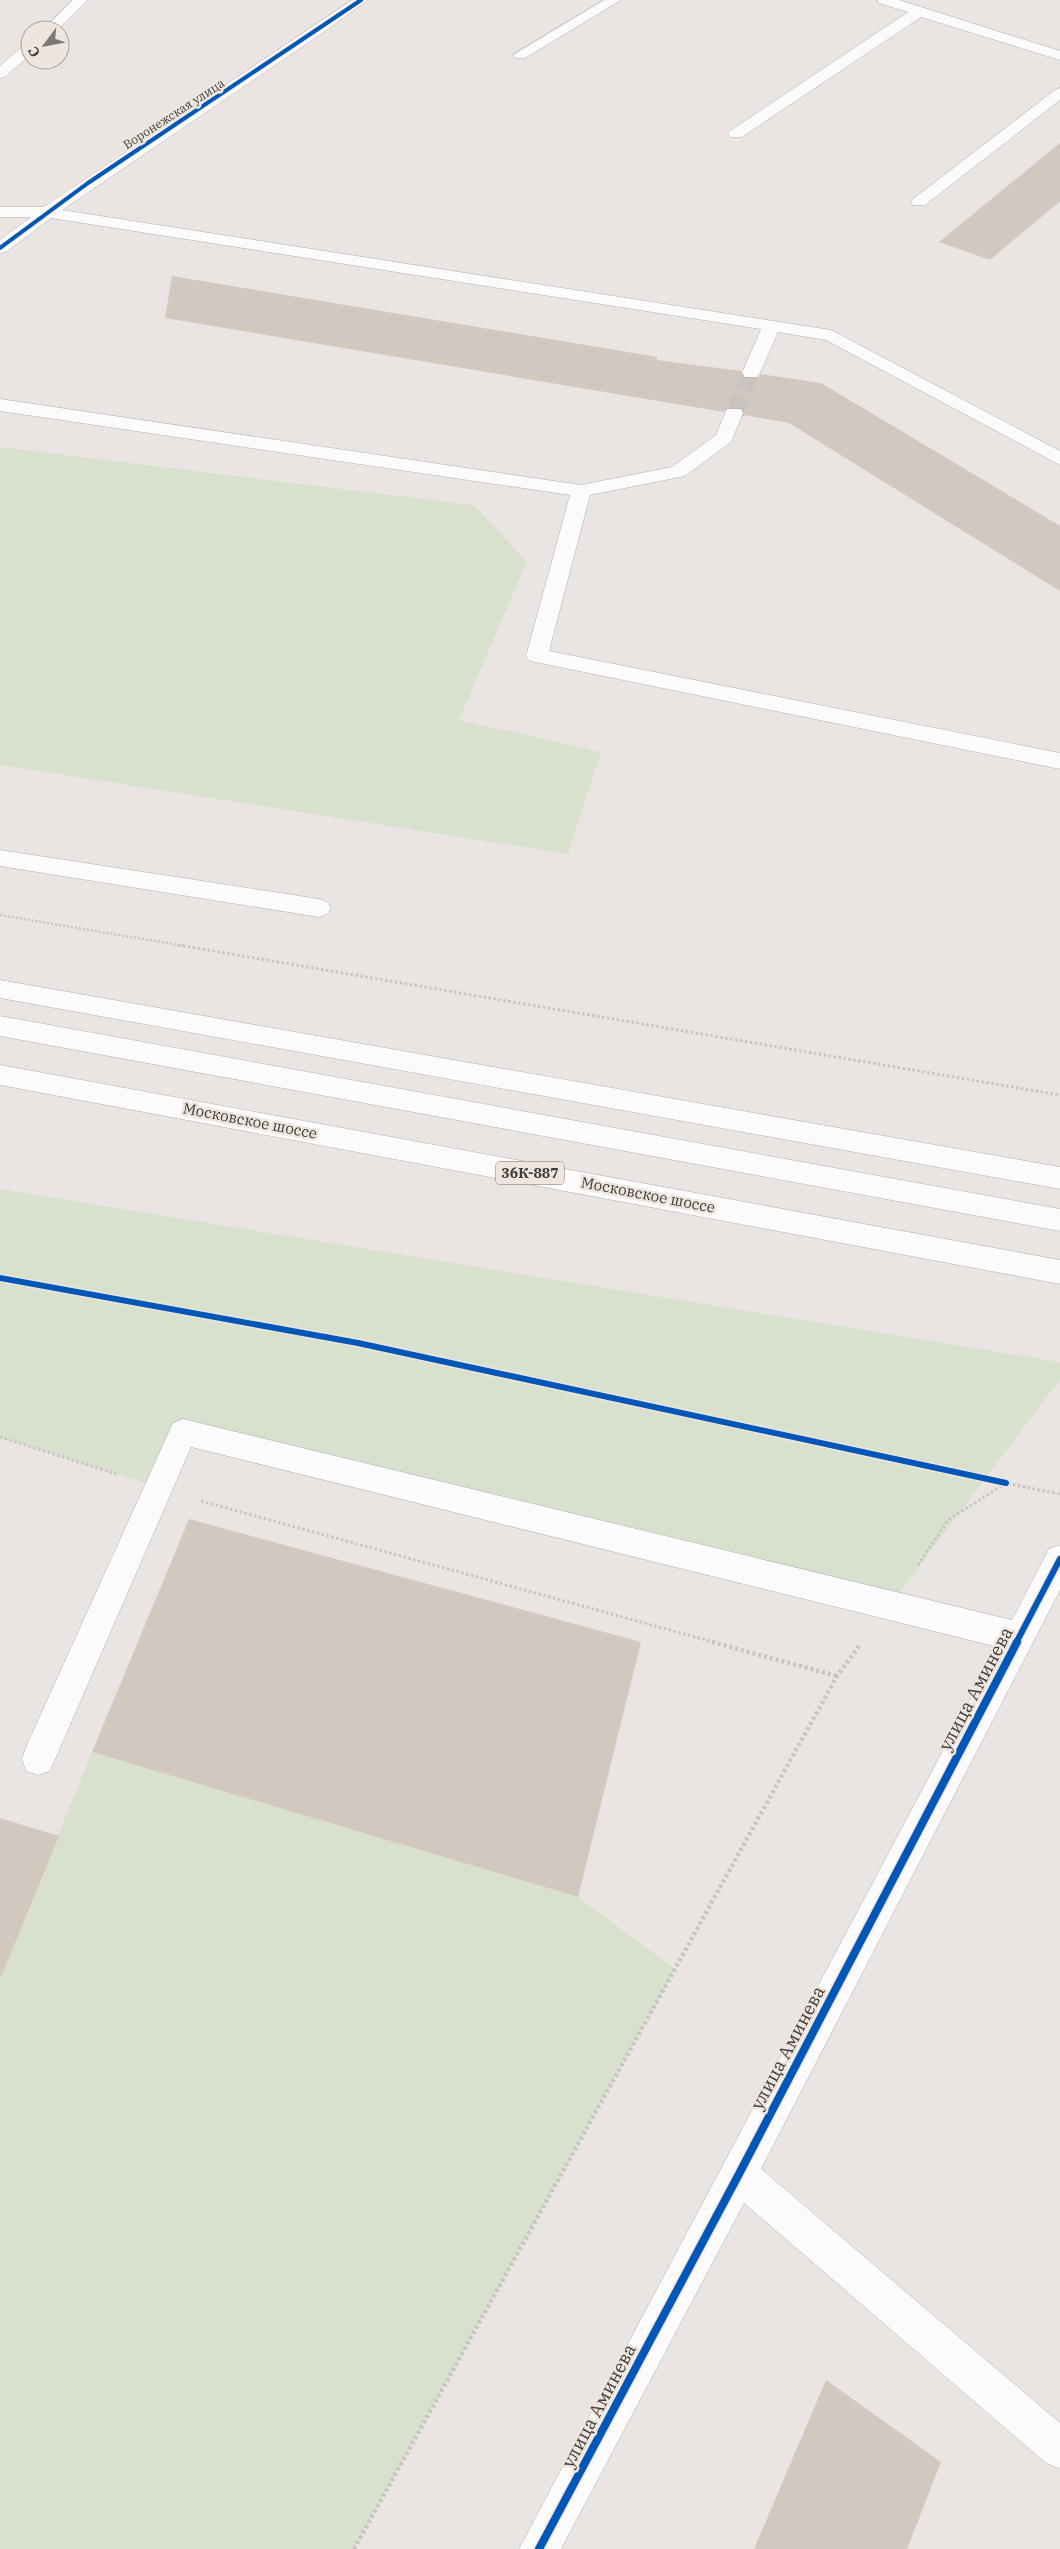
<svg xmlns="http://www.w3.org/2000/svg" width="1060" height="2549" viewBox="0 0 1060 2549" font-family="'IBM Plex Serif',serif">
  <rect width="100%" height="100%" fill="#eae5e2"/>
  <!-- green -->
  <g fill="#d8e1cd">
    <path d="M0,447L473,505L527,561L459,720L601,752L568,854L0,765Z"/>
    <path d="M0,1189L1060,1362V1379L891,1604L183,1432L158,1487L0,1437Z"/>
    <path d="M92,1752L578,1897L675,1969L354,2549H0V1976Z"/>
  </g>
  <!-- building -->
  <g fill="#d3c8c0">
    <path d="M1060,143V201L990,260L939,242Z"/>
    <path d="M172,276L657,357V360L741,371L745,379H757L761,374L821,383L1060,526V591L789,423L744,415L741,407H727L724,412L165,318Z"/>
    <path d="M189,1519L641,1642L578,1897L92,1752Z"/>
    <path d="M0,1818L59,1836L1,1977H0Z"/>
    <path d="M826,2380L941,2462L907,2549H754Z"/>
  </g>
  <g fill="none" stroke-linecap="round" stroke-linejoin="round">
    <!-- minor-tunnel-far1 -->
    <path stroke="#c8c3c0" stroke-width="16" stroke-dasharray="16 8" stroke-linecap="butt" d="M735,412L751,373"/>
    <!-- minor-tunnel -->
    <path stroke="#c8c3c0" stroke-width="21" stroke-dasharray="21 11" stroke-linecap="butt" d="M734,413L735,410"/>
    <!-- minor casing -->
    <g stroke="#b1adaa" stroke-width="1">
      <g id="minor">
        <path d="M73,0H88L57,30H42Z"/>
        <path d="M352,0H368L321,34L62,210L831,330L1060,451V465L826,340L778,332L760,373L757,377H745L742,373L761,329L51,218L6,252L0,253V240L31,217H0V207H44Z"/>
        <path d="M604,0H621L525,58H515L513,55Z"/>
        <path d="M877,0H899L1060,51V60L921,17L742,137H730L728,134L730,131L908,12L879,3Z"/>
        <path d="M30,43V55L5,77L0,78V66L25,44Z"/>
        <path d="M1060,88V100L925,205H913L911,202L913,199L1055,90Z"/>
        <path d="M0,399L581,485L672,467L716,435L727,409H741L743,413L731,442L685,476L590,495L549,651L1060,753V769L530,661L526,656L570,495L0,411Z"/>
        <path d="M0,850L319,899L327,902L331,908L327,914L319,917L0,866Z"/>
        <path d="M183,1419L1012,1620L1049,1549L1060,1545V1590L761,2169L1060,2423V2469L1046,2463L744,2203L561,2549H519L998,1647L191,1447L50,1771L38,1775L26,1771L22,1759L26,1747L173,1423Z"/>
      </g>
    </g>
    <!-- major casing -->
    <g stroke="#b1adaa" stroke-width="1">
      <g id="major">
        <path d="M0,980L1060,1167V1189L0,998Z"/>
        <path d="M0,1016L1060,1209V1231L0,1036Z"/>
        <path d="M0,1065L1060,1260V1284L0,1085Z"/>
      </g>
    </g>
    <!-- path-far2 -->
    <path stroke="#c7c5c4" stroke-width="2.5" stroke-dasharray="2 2" stroke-linecap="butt" d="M0,915L185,946"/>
    <!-- path-far1 -->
    <g stroke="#c7c5c4" stroke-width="3" stroke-dasharray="2.5 2.5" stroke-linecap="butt">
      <path d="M178,945L1060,1095"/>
      <path d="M0,1437L116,1474"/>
      <path d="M201,1501L717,1643"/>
      <path d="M918,1565L948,1520L1006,1483L1060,1494"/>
    </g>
    <!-- path -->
    <g stroke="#c7c5c4" stroke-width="4.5" stroke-dasharray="3 3" stroke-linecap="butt">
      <path d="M712,1642L837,1676"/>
      <path d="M354,2549L837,1676L860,1645"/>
    </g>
    <!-- minor -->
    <use href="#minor" fill="#fcfbfb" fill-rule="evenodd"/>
    <!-- major -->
    <use href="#major" fill="#fcfbfb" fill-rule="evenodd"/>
    <!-- cycleway-far2 casing -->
    <g stroke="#ede5de" stroke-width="5.5">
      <path id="cycleway-far2" d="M0,248L88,183L361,0"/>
    </g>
    <!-- cycleway-far1 casing -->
    <g stroke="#ede5de" stroke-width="9">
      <g id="cycleway-far1">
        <path d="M0,1278L358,1343L1006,1483"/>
        <path d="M1016,1643L1060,1559"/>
      </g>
    </g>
    <!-- cycleway casing -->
    <g stroke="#ede5de" stroke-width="11">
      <path id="cycleway" d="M539,2549L739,2174L1017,1642"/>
    </g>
    <!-- cycleway-far2 -->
    <use href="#cycleway-far2" stroke="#0057b8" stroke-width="4"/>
    <!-- cycleway-far1 -->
    <use href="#cycleway-far1" stroke="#0057b8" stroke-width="6"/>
    <!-- cycleway -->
    <use href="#cycleway" stroke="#0057b8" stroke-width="8"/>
  </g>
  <g text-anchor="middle" stroke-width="5" stroke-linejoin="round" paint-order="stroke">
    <!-- far-street labels -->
    <g font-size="12" fill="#3f3c39" stroke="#ede5de">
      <text transform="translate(174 114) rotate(-33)" y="4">Воронежская улица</text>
    </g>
    <!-- shield labels -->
    <rect fill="#ede5de" stroke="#736f6a" stroke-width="1" x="496" y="1161.5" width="68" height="23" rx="4"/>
    <g font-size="14" font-weight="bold" fill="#3f3c39">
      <text x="530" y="1178">36К-887</text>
    </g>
    <!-- street labels -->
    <g font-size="15" fill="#3f3c39" stroke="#ede5de">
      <text transform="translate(250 1121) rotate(11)" y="5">Московское шоссе</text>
      <text transform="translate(648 1195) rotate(11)" y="5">Московское шоссе</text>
    </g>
    <!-- near-street labels -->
    <g font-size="18" fill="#3f3c39" stroke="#ede5de">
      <text transform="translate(976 1689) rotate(-62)" y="6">улица Аминева</text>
      <text transform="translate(788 2048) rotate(-62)" y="6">улица Аминева</text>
      <text transform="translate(599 2406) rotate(-62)" y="6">улица Аминева</text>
    </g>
  </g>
  <!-- north arrow -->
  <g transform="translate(45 45) rotate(238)"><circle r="24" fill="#ede5de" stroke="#a7a19c"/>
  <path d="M0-4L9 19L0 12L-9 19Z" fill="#7b7774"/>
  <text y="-8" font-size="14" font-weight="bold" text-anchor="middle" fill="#3f3c39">С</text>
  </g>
</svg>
